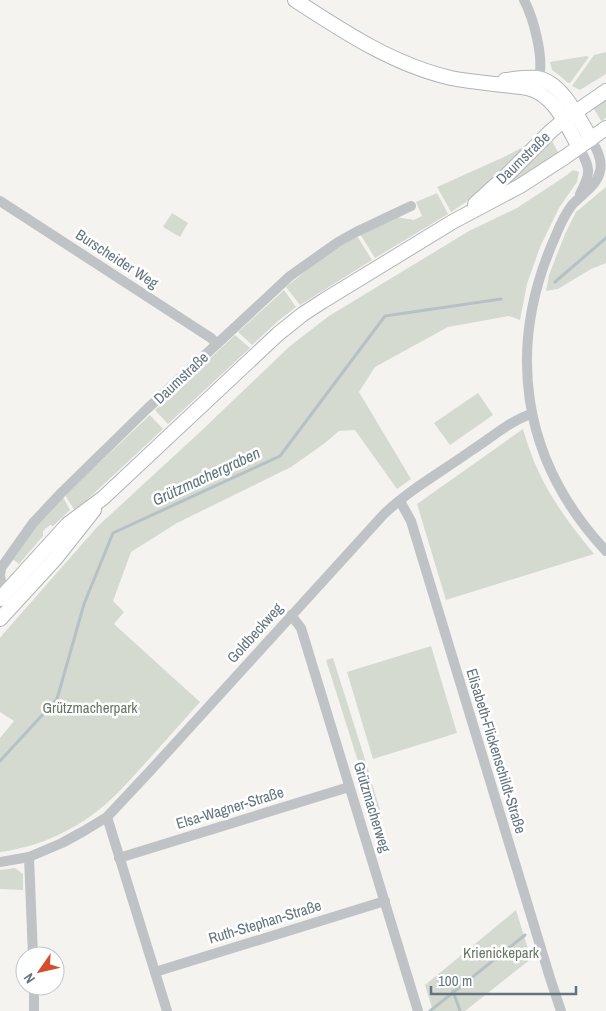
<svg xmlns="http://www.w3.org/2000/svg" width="606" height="1011" viewBox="0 0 606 1011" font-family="'Archivo Narrow',sans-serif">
  <rect width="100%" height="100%" fill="#f4f3f0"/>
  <!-- green -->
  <g fill="#d5dad1">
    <path d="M606,52V74L580,90L572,86L594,55Z"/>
    <path d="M586,56L589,57L570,83H568L559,75L552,70L550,62Z"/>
    <path d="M606,99V118L601,121L593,107Z"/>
    <path d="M551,139L559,154L490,199Z"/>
    <path d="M521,148L525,151L472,198L451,212L437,187L504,157Z"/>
    <path d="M573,170L579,172L577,182L559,208L540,247L527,284L520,320L509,316L448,327L375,367L359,392L411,479L397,489L355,430L339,431L325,443L291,467L177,523L131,552L113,601L124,612L114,624L200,702C183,721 166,740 149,759C135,774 122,790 107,803C78,829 39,847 0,852V738L14,721L0,712V638L4,633L98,526L200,432L290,346L329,316L469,231L517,208L567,175Z"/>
    <path d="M606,187V263L591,269L558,289L546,291L549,275L565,234L576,212Z"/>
    <path d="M437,193L448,214L375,258L360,234L396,217L414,220L422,216L416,202Z"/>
    <path d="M172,213L188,223L180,237L163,227Z"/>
    <path d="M357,236L372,260L300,305L286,287L323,257Z"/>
    <path d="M284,290L296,307L278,321L252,345L238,332Z"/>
    <path d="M235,335L250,348L168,424L155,410Z"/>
    <path d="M478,393L493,415L450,445L434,423Z"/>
    <path d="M150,415L163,429L75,511L65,495Z"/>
    <path d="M523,429C538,482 560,512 594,554L446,600L417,504Z"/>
    <path d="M63,497L70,510L53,526L50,525L43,531V536L19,564L11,558L29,532Z"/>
    <path d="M431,646L457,733L373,759L347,672Z"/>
    <path d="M333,658L369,772L362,774L326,660Z"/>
    <path d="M370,777L381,813L374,815L363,779Z"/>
    <path d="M15,868L23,874V890L0,889V870Z"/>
    <path d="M516,910L531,959L465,1011H433L425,985Z"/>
  </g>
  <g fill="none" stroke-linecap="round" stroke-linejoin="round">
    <!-- stream -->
    <g stroke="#b5c1c5" stroke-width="3">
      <path d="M555,282L606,238"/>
      <path d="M0,761L57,699L84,604L113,533L280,456L385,316L501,299"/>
      <path d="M453,991L460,1011"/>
      <path d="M430,1011L525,935"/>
    </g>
    <!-- secondary casing -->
    <g stroke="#afb5b8" stroke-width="16">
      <g id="secondary">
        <path d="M295,0C344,32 394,65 451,78C476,83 502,84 527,88C554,94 566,124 579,147"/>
        <path d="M505,80C515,79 526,77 537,78C562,82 579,119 591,139"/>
        <path d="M475,204L507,175L551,131L564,120L606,91"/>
        <path d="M0,599L68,524L103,498L278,334L303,314L323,301L454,221L520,186L565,157L606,128"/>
        <path d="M0,619L56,558L94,510"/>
      </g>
    </g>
    <!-- street -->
    <g stroke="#bfc3c6" stroke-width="10">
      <path d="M524,0C534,19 544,58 539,78"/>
      <path d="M591,139C596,148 603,160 600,171C597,186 582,194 572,205C565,214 560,225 556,235C505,348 521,460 606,551"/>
      <path d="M579,147C590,169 592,171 580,194"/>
      <path d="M0,201L211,338L217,344"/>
      <path d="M400,501L411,521L550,978L561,1011"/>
      <path d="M4,594L0,576L1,568L33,523L62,492L148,408L290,276L338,242L356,232L411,206"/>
      <path d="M291,615L301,628L418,1011"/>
      <path d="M107,817L167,1011"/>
      <path d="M29,857L33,956"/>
      <path d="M119,858L349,787"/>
      <path d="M0,862L29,857L62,843L84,831L107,817L151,770L384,514C410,489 443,471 472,450C491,438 510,421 531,414"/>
      <path d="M155,972L385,901"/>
      <path d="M34,986V1011"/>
    </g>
    <!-- secondary -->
    <use href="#secondary" stroke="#fff" stroke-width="14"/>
  </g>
  <g text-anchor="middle" stroke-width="5" stroke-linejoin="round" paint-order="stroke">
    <!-- street labels -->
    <g font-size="15" fill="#64747f" stroke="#fff">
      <text transform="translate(523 158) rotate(-44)" y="5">Daumstraße</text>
      <text transform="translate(117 259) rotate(33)" y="5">Burscheider Weg</text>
      <text transform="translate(181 378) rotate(-43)" y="5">Daumstraße</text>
      <text transform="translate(255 633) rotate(-48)" y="5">Goldbeckweg</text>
      <text transform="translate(496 751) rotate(73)" y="5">Elisabeth-Flickenschildt-Straße</text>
      <text transform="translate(372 807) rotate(73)" y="5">Grützmacherweg</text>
      <text transform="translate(230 808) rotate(-17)" y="5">Elsa-Wagner-Straße</text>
      <text transform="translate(265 922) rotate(-17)" y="5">Ruth-Stephan-Straße</text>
    </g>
    <!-- park labels -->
    <g font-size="15" fill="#687663" stroke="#fff">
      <text x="90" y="713">Grützmacherpark</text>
      <text x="501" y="958">Krienickepark</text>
    </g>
    <!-- water labels -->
    <g font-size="16" font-style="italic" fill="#60767c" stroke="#fff">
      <text transform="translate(206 476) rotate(-25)" y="6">Grützmachergraben</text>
    </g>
  </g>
  <!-- north arrow -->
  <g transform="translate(40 971) rotate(236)"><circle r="24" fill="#ffffff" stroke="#c1c7cc"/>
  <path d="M0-4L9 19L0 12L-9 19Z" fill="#d64d2d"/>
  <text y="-8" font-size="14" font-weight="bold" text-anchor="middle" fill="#64747f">N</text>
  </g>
  <!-- scale -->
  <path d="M431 986v8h145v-8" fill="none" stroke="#64747f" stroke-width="2.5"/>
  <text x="438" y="986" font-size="15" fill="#64747f" stroke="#ffffff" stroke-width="4" paint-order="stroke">100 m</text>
</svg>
